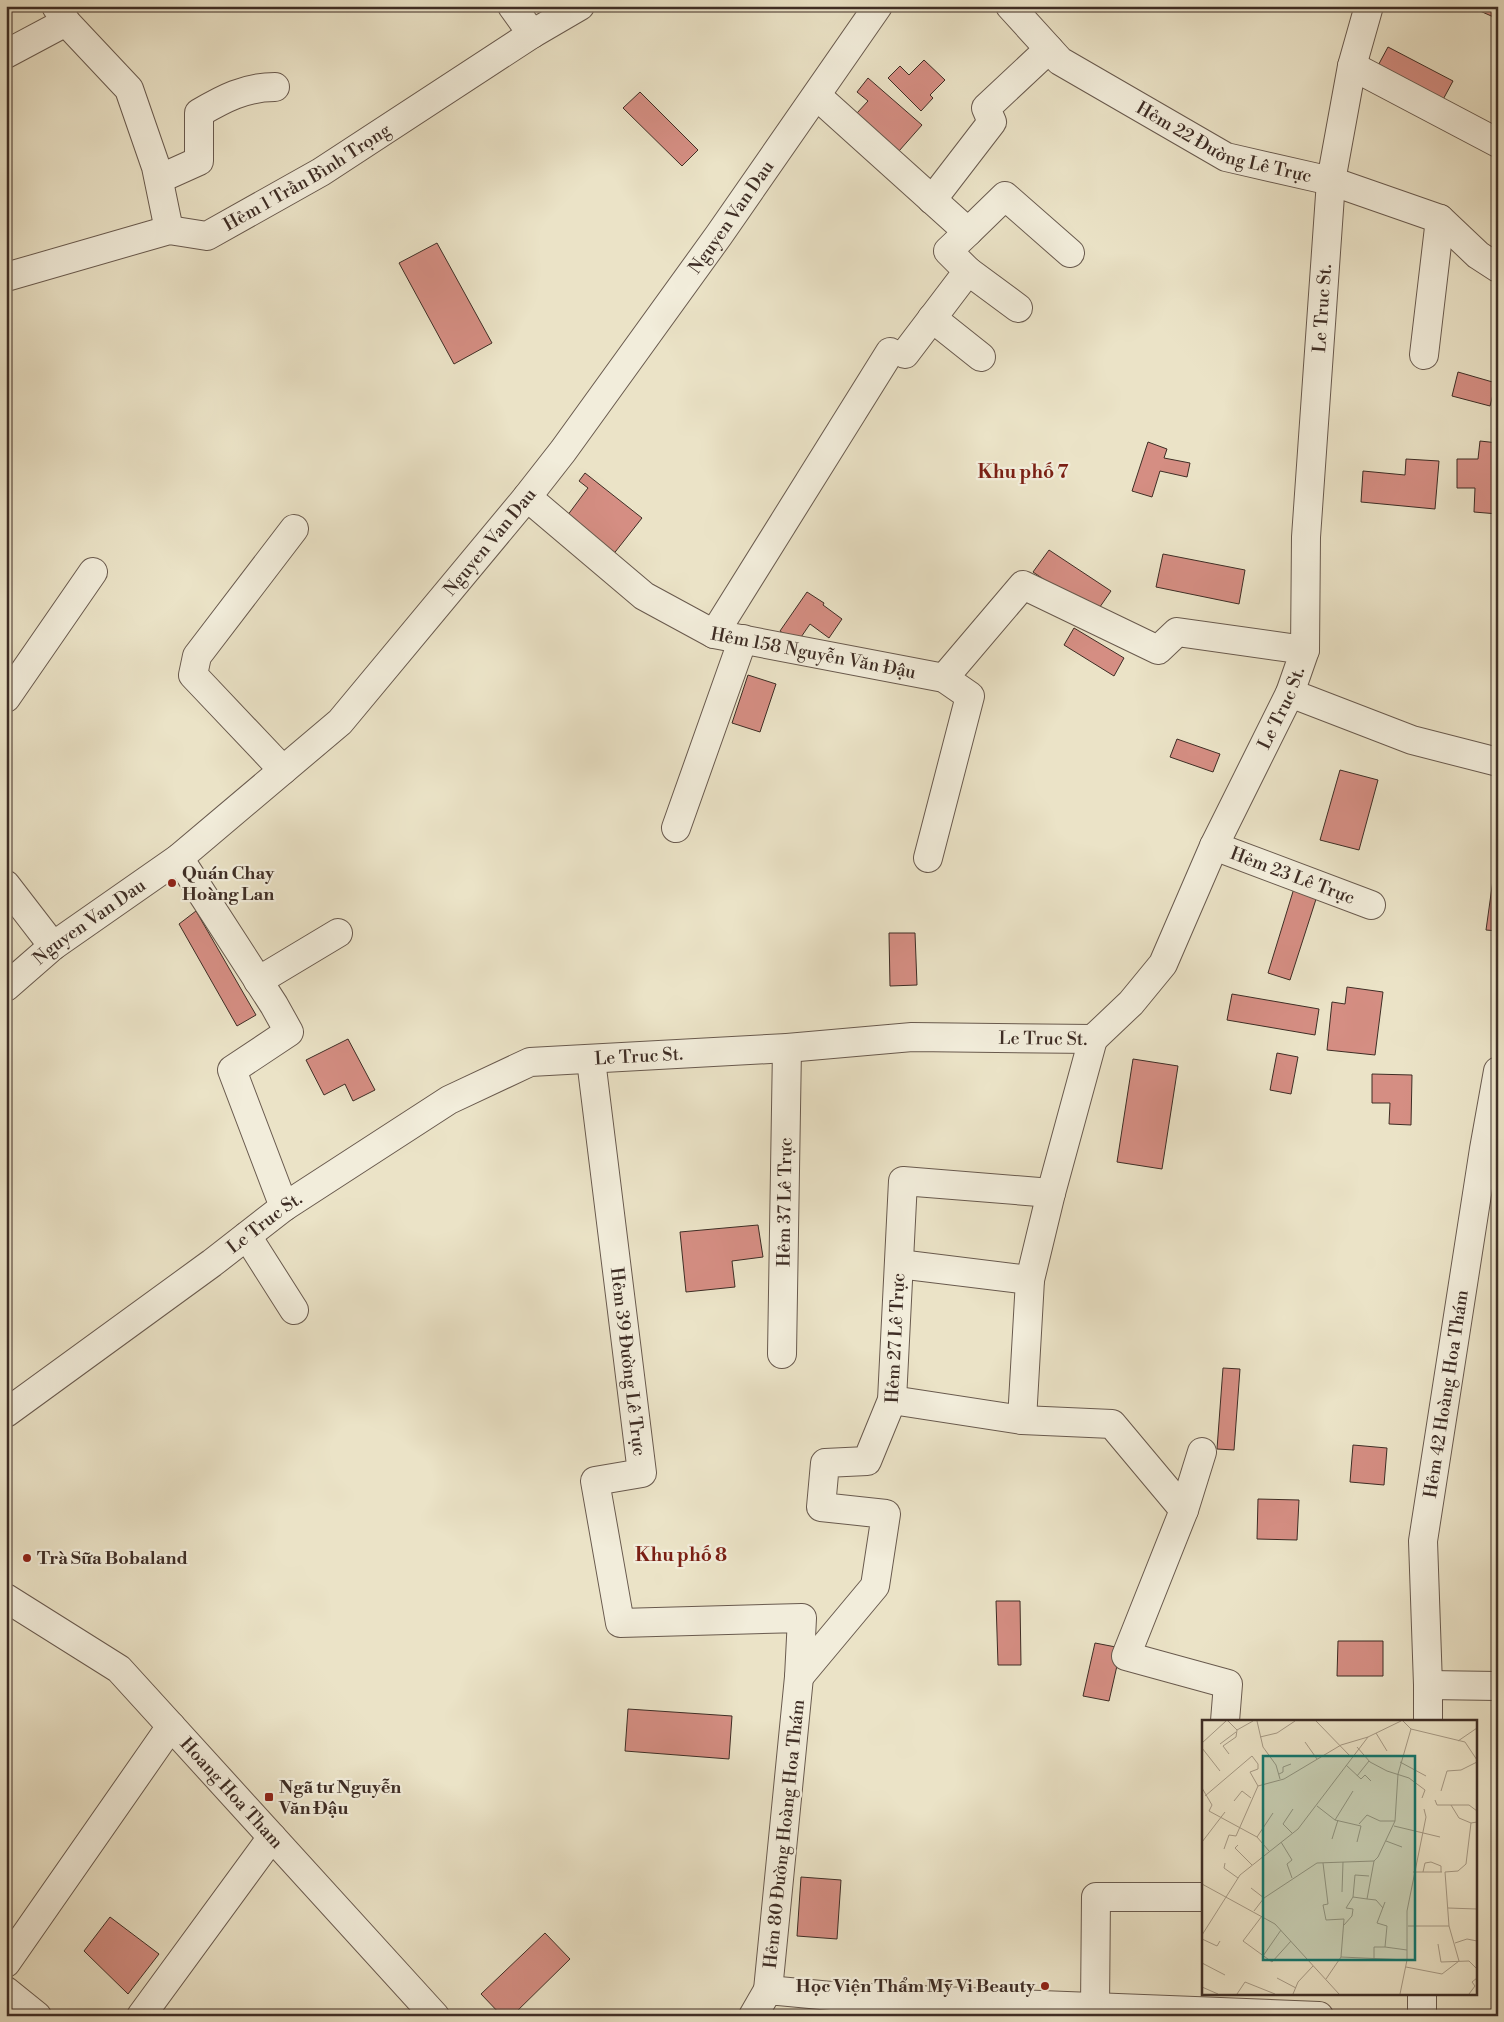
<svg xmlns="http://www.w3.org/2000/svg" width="1504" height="2022" viewBox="0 0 1504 2022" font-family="'Libre Bodoni',serif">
  <rect width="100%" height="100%" fill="#ebe3c7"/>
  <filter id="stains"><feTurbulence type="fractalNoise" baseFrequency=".004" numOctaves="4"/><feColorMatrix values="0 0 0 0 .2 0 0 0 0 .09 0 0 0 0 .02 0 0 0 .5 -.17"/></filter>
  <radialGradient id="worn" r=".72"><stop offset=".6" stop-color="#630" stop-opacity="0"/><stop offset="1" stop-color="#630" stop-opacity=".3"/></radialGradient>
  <!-- building -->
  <g fill="#d58e83" stroke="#3e2d25">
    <path d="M1482,6H1498V19L1480,11Z"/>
    <path d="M1388,47L1453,81L1439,107L1374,73Z"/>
    <path d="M924,60L945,80L930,95L933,98L921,111L888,78L900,66L909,75Z"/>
    <path d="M868,78L922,125L899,151L857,113L868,101L857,92Z"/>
    <path d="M640,92L698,150L682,166L623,108Z"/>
    <path d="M437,243L492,343L454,364L399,263Z"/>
    <path d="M1458,372L1496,383L1490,406L1452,396Z"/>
    <path d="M1480,441L1498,443V514L1474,512L1475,488H1457V459H1478Z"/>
    <path d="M1148,442L1167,449L1164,458L1190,463L1187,477L1160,471L1152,497L1132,491Z"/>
    <path d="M1406,459L1439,461L1435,509L1361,502L1363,471L1405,475Z"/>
    <path d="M585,473L642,518L612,556L564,520L588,488L579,481Z"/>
    <path d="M1049,550L1111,591L1095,614L1033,572Z"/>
    <path d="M1163,554L1245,570L1239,604L1156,587Z"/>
    <path d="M807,592L824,603L823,605L842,619L829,638L810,624L797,643L780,631Z"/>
    <path d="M1074,628L1124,658L1114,676L1064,645Z"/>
    <path d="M748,675L776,684L760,732L732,723Z"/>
    <path d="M1177,739L1220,754L1213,772L1170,757Z"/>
    <path d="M1340,770L1378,780L1359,850L1320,840Z"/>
    <path d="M1496,858H1498V931L1486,930Z"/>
    <path d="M1295,885L1318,893L1290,980L1268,973Z"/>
    <path d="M196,911L256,1015L237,1026L179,924Z"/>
    <path d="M889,933H915L917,985L890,986Z"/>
    <path d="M1347,987L1383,992L1375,1055L1327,1050L1332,1002L1345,1004Z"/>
    <path d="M1232,994L1319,1009L1315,1035L1227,1020Z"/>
    <path d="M348,1039L375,1090L353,1101L345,1084L324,1095L306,1060Z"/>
    <path d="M1277,1053L1298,1057L1291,1094L1270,1090Z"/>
    <path d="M1133,1059L1178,1066L1162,1169L1117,1162Z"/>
    <path d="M1372,1074L1412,1075L1411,1125L1389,1124L1390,1103H1372Z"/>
    <path d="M758,1225L763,1257L732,1261L735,1287L686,1292L680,1232Z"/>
    <path d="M1223,1368L1240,1369L1234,1450L1217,1449Z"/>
    <path d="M1353,1445L1387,1448L1384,1485L1350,1482Z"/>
    <path d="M1258,1499L1299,1500L1297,1540L1257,1539Z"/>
    <path d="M996,1601H1020L1021,1665H998Z"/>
    <path d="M1338,1641H1383V1676H1337Z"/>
    <path d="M1095,1643L1121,1648L1109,1701L1083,1696Z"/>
    <path d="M628,1709L732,1716L729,1759L625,1751Z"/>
    <path d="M801,1877L841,1880L837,1939L797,1936Z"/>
    <path d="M110,1917L159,1954L128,1994L84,1951Z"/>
    <path d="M545,1933L570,1959L512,2016H502L481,1994Z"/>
  </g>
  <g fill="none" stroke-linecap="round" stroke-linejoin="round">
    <!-- minor casing -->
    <g stroke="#695a4e" stroke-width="30">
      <g id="minor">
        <path d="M56,6L66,22L129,89L156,167L169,230"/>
        <path d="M512,6L532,34"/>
        <path id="s1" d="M1010,6L1060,61L1226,157L1331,181L1440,219L1478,255L1498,268"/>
        <path d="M6,54L66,22"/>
        <path d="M1352,66L1498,143"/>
        <path d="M817,96L968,232L1005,196L1070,253"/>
        <path d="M159,179L199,161V113C223,99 245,87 275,87"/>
        <path d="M932,200L992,122L986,108L1049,49"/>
        <path d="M968,271L1018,308"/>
        <path id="s2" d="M6,277L169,230L207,236L321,172L532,34L580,6"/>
        <path d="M932,318L981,357"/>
        <path d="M905,354L968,271L948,251L968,232"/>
        <path d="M1424,355L1440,219"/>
        <path id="s3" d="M527,497L644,596L714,634L944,678L970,696L928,858"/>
        <path d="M714,634L890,352"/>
        <path d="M944,678L1023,585L1158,650L1177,632L1305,650"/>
        <path d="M1290,693L1412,740L1498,762"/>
        <path d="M6,698L93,572"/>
        <path d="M283,770L193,675L197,656L294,529"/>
        <path d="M676,828L743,639"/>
        <path id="s4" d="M1214,846L1371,905"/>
        <path d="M179,858L274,1005L289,1032L232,1070L284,1207"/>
        <path d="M6,885L53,946"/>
        <path d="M258,981L338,933"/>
        <path id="s5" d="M6,987L53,946L179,858L340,722L527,497L563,451L719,235L878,6"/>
        <path id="s6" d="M591,1060L642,1473L595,1481L620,1623L802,1618L799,1677L768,1990"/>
        <path d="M247,1236L294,1310"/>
        <path d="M899,1264L1030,1280"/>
        <path id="s7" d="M782,1354L787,1048"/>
        <path d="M892,1400L1022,1420L1030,1280L1051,1193L1093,1039"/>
        <path id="s8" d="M6,1413L212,1263L284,1207L449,1100L530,1062L787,1048L912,1037L1093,1039L1131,1003L1163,964L1214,846L1290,693L1305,650L1306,537L1331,181L1352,66L1369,6"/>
        <path d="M1022,1420L1112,1424L1184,1510"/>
        <path d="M1202,1452L1184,1510L1126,1656L1228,1684L1225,1721"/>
        <path id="s9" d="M6,1598L119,1669L435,2016"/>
        <path id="s10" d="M799,1677L875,1586L886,1514L821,1507L825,1463L867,1461L892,1400L903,1181L1051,1193"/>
        <path d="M1428,1685L1498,1686"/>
        <path id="s11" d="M1428,1721V1685L1423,1541L1484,1149L1498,1071"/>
        <path d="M6,1963L171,1726"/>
        <path d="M6,1991L37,2016"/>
        <path d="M1095,2007L1096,1897H1203"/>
        <path d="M141,2016L272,1837"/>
        <path d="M753,2016L768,1990L842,1997L1319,2016"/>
        <path d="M1422,2016V1993"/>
      </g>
    </g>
    <!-- minor -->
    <use href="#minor" stroke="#f2eddb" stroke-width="28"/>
  </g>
  <!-- markers -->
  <g fill="#8f2418" stroke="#f2eddb" stroke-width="2">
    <circle cx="172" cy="883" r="5"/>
    <circle cx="27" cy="1558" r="5"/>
    <rect x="264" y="1792" width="10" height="10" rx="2.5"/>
    <circle cx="1045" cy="1986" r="5"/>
  </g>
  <g text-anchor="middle" stroke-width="4.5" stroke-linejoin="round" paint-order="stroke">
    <!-- street labels -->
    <g font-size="18" fill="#3e2d25" stroke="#f2eddb">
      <text dy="6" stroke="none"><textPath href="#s1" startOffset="259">Hẻm 22 Đường Lê Trực</textPath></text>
      <text dy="6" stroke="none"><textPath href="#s2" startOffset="324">Hẻm 1 Trần Bình Trọng</textPath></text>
      <text dy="6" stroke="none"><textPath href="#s5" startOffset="1066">Nguyen Van Dau</textPath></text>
      <text dy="6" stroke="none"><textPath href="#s8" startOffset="1986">Le Truc St.</textPath></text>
      <text dy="6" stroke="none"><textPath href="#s5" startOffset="661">Nguyen Van Dau</textPath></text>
      <text dy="6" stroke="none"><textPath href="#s3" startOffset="334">Hẻm 158 Nguyễn Văn Đậu</textPath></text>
      <text dy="6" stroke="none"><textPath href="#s8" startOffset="1581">Le Truc St.</textPath></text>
      <text dy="6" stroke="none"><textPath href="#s4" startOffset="84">Hẻm 23 Lê Trực</textPath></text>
      <text dy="6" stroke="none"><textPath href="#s5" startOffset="106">Nguyen Van Dau</textPath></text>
      <text dy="6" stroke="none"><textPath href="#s8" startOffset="1146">Le Truc St.</textPath></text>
      <text dy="6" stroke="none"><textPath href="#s8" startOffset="741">Le Truc St.</textPath></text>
      <text dy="6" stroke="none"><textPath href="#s7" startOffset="152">Hẻm 37 Lê Trực</textPath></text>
      <text dy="6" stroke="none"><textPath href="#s8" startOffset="321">Le Truc St.</textPath></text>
      <text dy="6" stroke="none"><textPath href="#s10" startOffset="471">Hẻm 27 Lê Trực</textPath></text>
      <text dy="6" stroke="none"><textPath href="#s6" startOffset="304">Hẻm 39 Đường Lê Trực</textPath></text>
      <text dy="6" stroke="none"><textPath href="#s11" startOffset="329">Hẻm 42 Hoàng Hoa Thám</textPath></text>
      <text dy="6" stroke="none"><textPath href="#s9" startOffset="301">Hoang Hoa Tham</textPath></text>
      <text transform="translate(784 1834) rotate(-84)" y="6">Hẻm 80 Đường Hoàng Hoa Thám</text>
    </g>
    <!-- poi labels -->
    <g font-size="18" font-weight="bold" fill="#3e2d25" stroke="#f2eddb" text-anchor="start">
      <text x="182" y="879">Quán Chay<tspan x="182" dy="21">Hoàng Lan</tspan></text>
      <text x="37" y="1564">Trà Sữa Bobaland</text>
      <text x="279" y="1793">Ngã tư Nguyễn<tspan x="279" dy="21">Văn Đậu</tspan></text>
      <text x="1035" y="1992" text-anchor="end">Học Viện Thẩm Mỹ Vi Beauty</text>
    </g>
    <!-- neighbourhood labels -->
    <g font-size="19" font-weight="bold" fill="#7a1f14" stroke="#f2eddb">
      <text x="1023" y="478">Khu phố 7</text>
      <text x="681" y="1561">Khu phố 8</text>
    </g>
  </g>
  <!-- overview -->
  <g transform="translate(1202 1720)">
    <rect width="275" height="275" fill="#ebe3c7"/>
    <path fill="none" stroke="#a69a86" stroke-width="1" d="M26,1L35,10L51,1M55,1L61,27L74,45L78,59M114,1L149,37M201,1L209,9L263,22L275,40M174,13L185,31M58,17L75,13L93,1M256,21L275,8M103,22L115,39M0,23L24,1M18,24L34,12M155,27L168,42L185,51L207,58L223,70L220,78M0,28L18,51M27,34L21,26L34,17L35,10M198,42L224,56M144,45L159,59L163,55L169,61M77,54L81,52V47L89,44M155,56L167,41M56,66L48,52L56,49V44M0,68L10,85L7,91L55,117L67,131M239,71L245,51L259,50L275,42M3,76L50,36L56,44M233,80L235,85H267L275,91M32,81L40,71L49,78M249,85L257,98L269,103M115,86L133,100L159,106L155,122M133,100L151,71M157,104L165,95L178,101H193M192,106L238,117M90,113L81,104L91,89M55,117L71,93M130,119L136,100M184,121L200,127M0,122L23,92M79,122L90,140L85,144L90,158M36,125L33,128L50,145M22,129L27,115L34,116L56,66L82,59L139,25L166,17L199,1M23,143L22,148L36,158M121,143L126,184L121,185L124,200L142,199L139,237M211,152H240M221,152L223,143L229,142L239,146V152M0,164L73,204L137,274M49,168L62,178M140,172L141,142M151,177L165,179L172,141M165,179L174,180L181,188M246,188L275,189M52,191L62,178L115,143L172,141L176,137L193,101L196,54L209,9M60,196L41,221L70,242L89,221M142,205L150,196L151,189L144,188L151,177L153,155L167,156M206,206H247M0,215L38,155L96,109L166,17M0,219L15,226L18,221M253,223L265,219L275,221M236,224L239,242L267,241L275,249M183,227L205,230M61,236L79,210M172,238V227H183L185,206L175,203L183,182M257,241L247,206L243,152L256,151L264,144L269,103L275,102M0,243L23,255M204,247L240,254L257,241M75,258L94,268M124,259L139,237L205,240M0,267L16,274M35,274L43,262L73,274M91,274L96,262L111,246M198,274L205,240V191L224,97L222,89M267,274L273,266L270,262L275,258"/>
    <path fill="#0f766e" fill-opacity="0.15" stroke="#0f766e" stroke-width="2.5" d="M61,36H213V240H61Z"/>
    <rect width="275" height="275" fill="none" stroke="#3e2d25" stroke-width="2.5"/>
  </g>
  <!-- margin -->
  <rect width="1504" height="2022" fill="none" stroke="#ebe3c7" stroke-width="25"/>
  <rect x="8" y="8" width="1489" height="2007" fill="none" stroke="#3e2d25" stroke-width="2.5"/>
  <rect x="12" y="12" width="1479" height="1997" fill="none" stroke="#3e2d25"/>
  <rect width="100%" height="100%" filter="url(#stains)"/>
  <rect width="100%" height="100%" fill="url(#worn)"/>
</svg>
